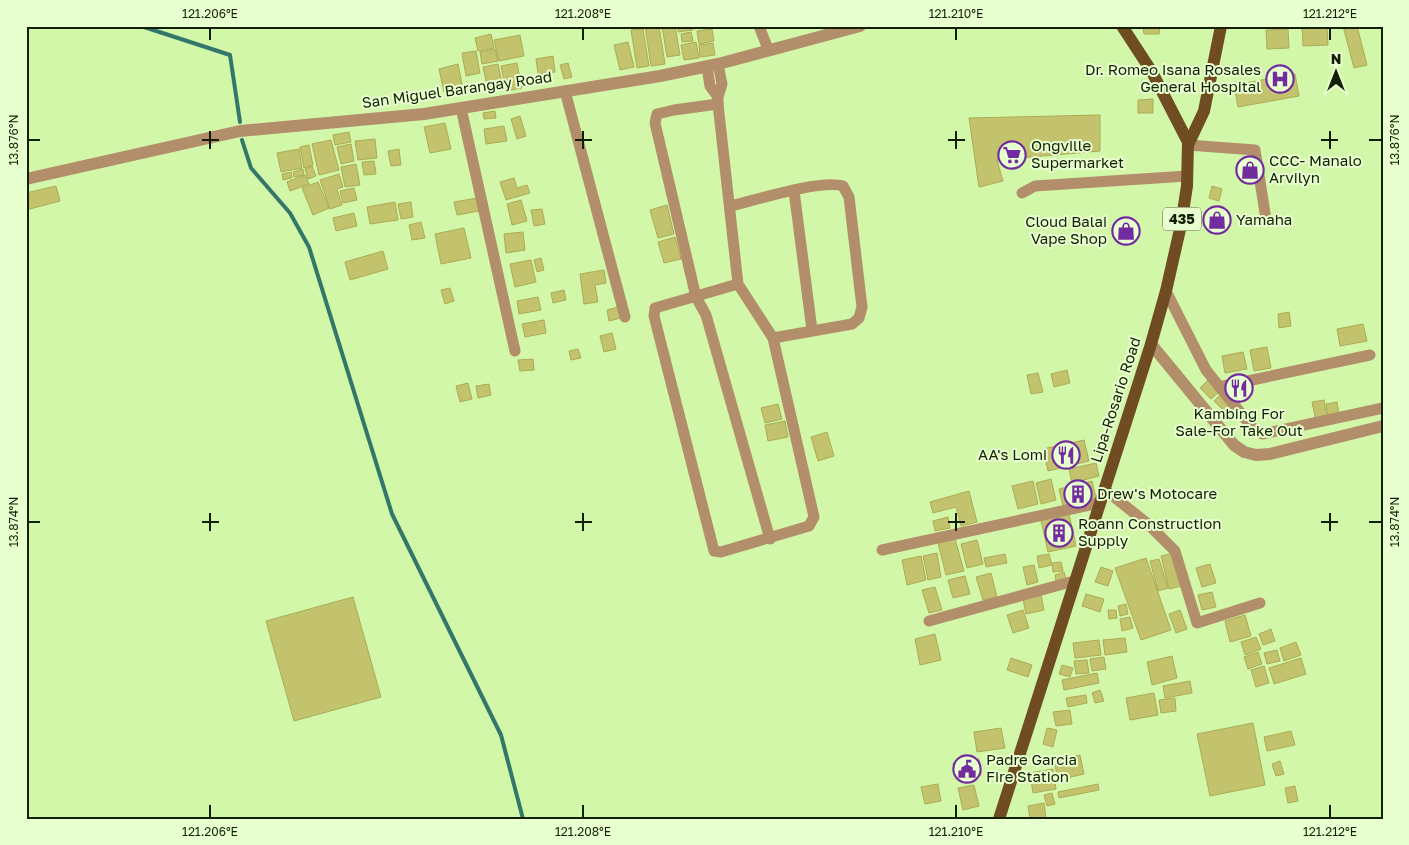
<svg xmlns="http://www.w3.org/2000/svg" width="1409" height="845" viewBox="0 0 1409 845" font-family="'Golos Text',sans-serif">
  <rect width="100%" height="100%" fill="#d2f7a8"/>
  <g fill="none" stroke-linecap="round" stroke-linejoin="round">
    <!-- stream -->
    <g stroke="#33776a" stroke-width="4">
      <path d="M141,26L230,55L240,122"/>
      <path d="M242,140L251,168L290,213L309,247L392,514L501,735L523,819"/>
    </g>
  </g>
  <!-- building -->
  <g fill="#c3c36e" stroke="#abab55">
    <path d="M645,26H659L665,64L651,66Z"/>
    <path d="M662,26H675L680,55L667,57Z"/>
    <path d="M678,26H692L693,30L678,32Z"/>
    <path d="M694,26H709V27L694,29Z"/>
    <path d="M1143,26H1160L1159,34H1144Z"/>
    <path d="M1302,26H1327L1328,45L1303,46Z"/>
    <path d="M1343,26H1357L1367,65L1354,68Z"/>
    <path d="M643,29L649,66L637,68L631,30Z"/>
    <path d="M712,29L714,41L699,44L697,31Z"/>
    <path d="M1288,29L1289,48L1267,49L1266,30Z"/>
    <path d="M691,32L693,41L682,42L681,34Z"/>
    <path d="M491,34L494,48L478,51L475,38Z"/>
    <path d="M520,35L524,56L499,61L494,40Z"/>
    <path d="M628,42L634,67L620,70L614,45Z"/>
    <path d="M696,42L699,58L684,60L681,45Z"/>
    <path d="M713,43L715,55L700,57L699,45Z"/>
    <path d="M495,49L498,61L482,64L480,52Z"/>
    <path d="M476,51L480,73L466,76L462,53Z"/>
    <path d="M553,56L555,72L538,74L536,59Z"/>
    <path d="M517,63L522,88L506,91L501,66Z"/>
    <path d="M568,63L572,77L564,79L560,65Z"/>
    <path d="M458,64L463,88L444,92L439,69Z"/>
    <path d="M498,64L503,87L488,90L483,67Z"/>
    <path d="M1295,74L1299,96L1238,107L1234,85Z"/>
    <path d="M1153,99V113H1138V100Z"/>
    <path d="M495,111L496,118L484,119L483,113Z"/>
    <path d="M1100,115V151L997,160L1003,181L979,187L969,118Z"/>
    <path d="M520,116L526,136L517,139L511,119Z"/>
    <path d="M445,123L451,149L430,153L424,127Z"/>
    <path d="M504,126L507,141L486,144L484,129Z"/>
    <path d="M349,132L351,142L335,145L333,135Z"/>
    <path d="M375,139L377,158L358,160L355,141Z"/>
    <path d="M331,140L339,170L319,175L312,144Z"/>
    <path d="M351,144L354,161L341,164L337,147Z"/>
    <path d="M309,145L313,165L304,168L300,147Z"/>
    <path d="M299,149L302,168L281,172L277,153Z"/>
    <path d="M399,149L401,165L391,166L388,151Z"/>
    <path d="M374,161L376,174L364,175L362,162Z"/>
    <path d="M356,164L360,185L345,187L341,167Z"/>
    <path d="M312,166L316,176L308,179L305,169Z"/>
    <path d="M303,169L304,175L294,177L293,172Z"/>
    <path d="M291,172L292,178L283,180L282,174Z"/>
    <path d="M339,174L343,187L337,189L342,205L330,209L320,180Z"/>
    <path d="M305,175L309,184L290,191L287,182Z"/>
    <path d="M514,178L517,188L527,185L530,193L506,200L500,182Z"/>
    <path d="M318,182L329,208L313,215L302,188Z"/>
    <path d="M56,186L60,201L26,210V193Z"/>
    <path d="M1212,186L1222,189L1219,201L1209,198Z"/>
    <path d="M354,188L357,200L343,203L340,191Z"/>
    <path d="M477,198L479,211L457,215L454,202Z"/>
    <path d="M521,200L527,221L512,225L507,204Z"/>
    <path d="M395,202L398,220L370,224L367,207Z"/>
    <path d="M411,202L413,217L401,219L398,204Z"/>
    <path d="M667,205L674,234L658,238L650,210Z"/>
    <path d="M542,209L545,224L534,226L531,210Z"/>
    <path d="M354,213L357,226L336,231L333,218Z"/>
    <path d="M421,222L425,238L412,240L409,225Z"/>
    <path d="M464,228L471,258L441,264L435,234Z"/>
    <path d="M523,232L525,250L506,253L504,234Z"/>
    <path d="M675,237L681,259L664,263L658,242Z"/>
    <path d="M383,251L388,269L350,280L345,262Z"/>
    <path d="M541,258L544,270L537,272L534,260Z"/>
    <path d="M531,260L536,282L515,287L510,264Z"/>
    <path d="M604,270L606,283L595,285L598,302L584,304L580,274Z"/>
    <path d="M450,288L454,301L445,304L441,290Z"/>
    <path d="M564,290L566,300L553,303L551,293Z"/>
    <path d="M538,297L541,310L519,314L517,301Z"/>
    <path d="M618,307L621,318L609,321L607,310Z"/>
    <path d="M1289,312L1291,326L1279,328L1278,314Z"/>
    <path d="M544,320L546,333L525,337L522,324Z"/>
    <path d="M1363,324L1367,341L1340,346L1337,329Z"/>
    <path d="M612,333L616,349L604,352L600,336Z"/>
    <path d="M1267,347L1271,368L1254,371L1250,350Z"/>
    <path d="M578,349L581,358L571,360L569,351Z"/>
    <path d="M1243,352L1247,369L1225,373L1222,356Z"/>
    <path d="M533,359L534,370L520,371L518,360Z"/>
    <path d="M1067,370L1070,383L1054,387L1051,374Z"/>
    <path d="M1038,373L1043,392L1031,394L1027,375Z"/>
    <path d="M1208,380L1219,392L1211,399L1200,388Z"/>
    <path d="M468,383L472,399L460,402L456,386Z"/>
    <path d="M489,384L491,395L478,398L476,386Z"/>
    <path d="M1221,394L1232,405L1225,412L1214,401Z"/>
    <path d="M1324,400L1327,418L1316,421L1312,402Z"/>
    <path d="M1337,402L1339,414L1328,416L1326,404Z"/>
    <path d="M778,404L782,419L765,423L761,408Z"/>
    <path d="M785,421L788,437L768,441L765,425Z"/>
    <path d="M827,432L834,456L818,461L811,437Z"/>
    <path d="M1084,440L1089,461L1048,471L1043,449Z"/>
    <path d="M1096,463L1099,476L1072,483L1069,469Z"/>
    <path d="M1051,479L1056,500L1041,504L1036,483Z"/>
    <path d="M1033,481L1038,504L1018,509L1012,486Z"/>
    <path d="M1092,481L1096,498L1063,506L1059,489Z"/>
    <path d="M969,491L977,522L961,526L956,507L933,513L930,502Z"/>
    <path d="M1069,514L1076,546L1048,552L1041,520Z"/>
    <path d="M948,517L950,528L935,531L933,521Z"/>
    <path d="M955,539L964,571L946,575L938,543Z"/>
    <path d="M977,540L983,564L967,568L961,544Z"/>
    <path d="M937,553L941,577L928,580L923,556Z"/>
    <path d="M1174,553L1182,586L1169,589L1161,556Z"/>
    <path d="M1005,554L1007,563L986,567L984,558Z"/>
    <path d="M1049,554L1052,565L1039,568L1037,556Z"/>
    <path d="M921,556L926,580L907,585L902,560Z"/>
    <path d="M1146,558L1171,630L1141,640L1115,568Z"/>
    <path d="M1159,559L1168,588L1158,591L1150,561Z"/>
    <path d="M1061,562L1063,571L1053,572L1052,563Z"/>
    <path d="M1210,564L1216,583L1202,587L1196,568Z"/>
    <path d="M1034,565L1038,582L1027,585L1023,567Z"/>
    <path d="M1101,567L1113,571L1108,586L1095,582Z"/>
    <path d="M1064,572L1066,579L1056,581L1055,575Z"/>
    <path d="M991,573L997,597L983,600L976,577Z"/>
    <path d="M965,576L970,594L953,598L948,580Z"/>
    <path d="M935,587L942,610L929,613L922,590Z"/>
    <path d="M1212,592L1216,607L1202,610L1198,595Z"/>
    <path d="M1086,594L1104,599L1100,612L1082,606Z"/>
    <path d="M1041,595L1044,610L1026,614L1023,599Z"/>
    <path d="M353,597L381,697L294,721L266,621Z"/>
    <path d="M1126,604L1128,614L1120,616L1118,606Z"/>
    <path d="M1023,610L1029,628L1013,633L1007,615Z"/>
    <path d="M1108,610H1116L1117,618L1109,619Z"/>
    <path d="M1180,610L1187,629L1176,633L1169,614Z"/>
    <path d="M1245,615L1251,636L1230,642L1225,621Z"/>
    <path d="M1130,617L1133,628L1122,631L1120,619Z"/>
    <path d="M1271,629L1275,641L1263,645L1259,634Z"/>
    <path d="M935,634L941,660L920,665L915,639Z"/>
    <path d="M1256,637L1261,649L1245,655L1241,642Z"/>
    <path d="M1125,638L1127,652L1105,655L1103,640Z"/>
    <path d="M1099,640L1101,655L1075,658L1073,643Z"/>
    <path d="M1296,642L1301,655L1284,661L1280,648Z"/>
    <path d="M1277,650L1280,661L1267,664L1264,653Z"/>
    <path d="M1258,652L1262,664L1248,669L1244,657Z"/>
    <path d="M1172,656L1177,678L1152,685L1147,662Z"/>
    <path d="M1104,657L1106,669L1092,671L1090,659Z"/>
    <path d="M1011,658L1032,665L1028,677L1007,670Z"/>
    <path d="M1301,658L1306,674L1274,684L1269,668Z"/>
    <path d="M1087,660L1089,673L1076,674L1074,661Z"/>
    <path d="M1062,665L1073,668L1070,677L1059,674Z"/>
    <path d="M1264,666L1269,683L1256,687L1251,670Z"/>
    <path d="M1097,673L1099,683L1064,690L1062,680Z"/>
    <path d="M1190,681L1192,693L1165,698L1163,686Z"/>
    <path d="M1100,690L1104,701L1095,703L1092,693Z"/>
    <path d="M1154,693L1158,715L1130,720L1126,698Z"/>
    <path d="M1086,695L1087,703L1068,707L1066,698Z"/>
    <path d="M1175,698L1176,711L1161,713L1159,700Z"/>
    <path d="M1070,710L1072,724L1056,726L1053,712Z"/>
    <path d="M1253,723L1265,785L1210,796L1197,734Z"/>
    <path d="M1001,728L1005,748L977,752L974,732Z"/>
    <path d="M1047,728L1057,730L1053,747L1043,744Z"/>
    <path d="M1291,731L1295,745L1267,751L1264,737Z"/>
    <path d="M1080,755L1084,774L1058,780L1054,761Z"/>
    <path d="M979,759L981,775L956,779L953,763Z"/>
    <path d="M1280,761L1284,774L1276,776L1272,764Z"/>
    <path d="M1053,769L1056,789L1033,793L1030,773Z"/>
    <path d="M938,784L941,801L925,804L921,787Z"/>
    <path d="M1098,784L1099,790L1059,798L1058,792Z"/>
    <path d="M974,785L979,806L963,810L958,788Z"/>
    <path d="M1295,786L1298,801L1288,803L1285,788Z"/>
    <path d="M1052,793L1055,804L1047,806L1044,795Z"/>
    <path d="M1044,803L1046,819H1030L1028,806Z"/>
  </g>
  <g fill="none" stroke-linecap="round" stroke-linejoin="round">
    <!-- minor -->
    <g stroke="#b28f6a" stroke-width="11">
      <path d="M759,26L768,49"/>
      <path d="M718,64L722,84L718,97V104L738,284L773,338L814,517L809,526L721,552L714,551L654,316L655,308L738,284"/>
      <path d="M707,67L710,86L718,97"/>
      <path d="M565,91L625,317"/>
      <path d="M718,104L674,110L657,114L655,123L696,297L706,315L770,539"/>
      <path d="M461,108L515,351"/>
      <path d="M1188,145L1255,150L1266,219"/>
      <path d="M794,191L812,330"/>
      <path d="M1022,193L1035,186L1187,176"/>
      <path d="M731,206C756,200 821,179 843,186L849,197L862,307L859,318L852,324L773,338"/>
      <path d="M1166,291L1206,370L1252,427L1262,434L1383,408"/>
      <path d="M1219,387L1370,355"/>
      <path d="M1104,489L1148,524L1175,551L1197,623L1260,603"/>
      <path d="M882,550L1099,503"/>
      <path d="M929,621L1074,581"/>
    </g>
    <!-- tertiary -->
    <g stroke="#b28f6a" stroke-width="12">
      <path d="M26,179L240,131L424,114L660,76L718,64L860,26"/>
      <path d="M1151,344L1234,445L1244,452L1256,455L1270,454L1383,426"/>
    </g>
    <!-- primary -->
    <g stroke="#6f4c21" stroke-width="12">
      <path d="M1188,145L1204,111L1221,26"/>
      <path d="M999,819L1151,344L1166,291L1181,225L1187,186L1188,142L1152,72L1122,26"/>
    </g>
  </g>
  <!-- ticks -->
  <path fill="none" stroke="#131f02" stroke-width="2" d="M210,28V40M583,28V40M956,28V40M1330,28V40M210,131V149M583,131V149M956,131V149M1330,131V149M28,140H40M202,140H219M575,140H592M948,140H965M1321,140H1338M1369,140H1382M210,513V531M583,513V531M956,513V531M1330,513V531M28,522H40M202,522H219M575,522H592M948,522H965M1321,522H1338M1369,522H1382M210,805V818M583,805V818M956,805V818M1330,805V818"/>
  <!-- icons -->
  <defs>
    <g id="hospital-ring" transform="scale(1.4375)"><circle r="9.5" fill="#e8ffd0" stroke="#732ca0" stroke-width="1.5"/><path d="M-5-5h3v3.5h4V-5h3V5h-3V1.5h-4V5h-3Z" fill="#732ca0"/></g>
    <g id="supermarket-ring" transform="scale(1.4375)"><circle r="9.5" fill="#e8ffd0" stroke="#732ca0" stroke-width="1.5"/><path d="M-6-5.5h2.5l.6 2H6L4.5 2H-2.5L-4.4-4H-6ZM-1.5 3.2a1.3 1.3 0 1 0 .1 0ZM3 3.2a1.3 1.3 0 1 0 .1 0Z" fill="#732ca0"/></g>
    <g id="shop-ring" transform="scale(1.4375)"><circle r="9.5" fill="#e8ffd0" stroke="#732ca0" stroke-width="1.5"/><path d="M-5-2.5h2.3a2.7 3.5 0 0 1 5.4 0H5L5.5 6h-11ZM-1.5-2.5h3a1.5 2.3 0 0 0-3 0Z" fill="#732ca0"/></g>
    <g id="restaurant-ring" transform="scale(1.4375)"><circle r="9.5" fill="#e8ffd0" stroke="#732ca0" stroke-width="1.5"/><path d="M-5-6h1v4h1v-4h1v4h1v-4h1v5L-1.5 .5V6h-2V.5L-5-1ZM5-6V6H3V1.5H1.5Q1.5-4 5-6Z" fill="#732ca0"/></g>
    <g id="building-ring" transform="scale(1.4375)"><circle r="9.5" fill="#e8ffd0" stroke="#732ca0" stroke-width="1.5"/><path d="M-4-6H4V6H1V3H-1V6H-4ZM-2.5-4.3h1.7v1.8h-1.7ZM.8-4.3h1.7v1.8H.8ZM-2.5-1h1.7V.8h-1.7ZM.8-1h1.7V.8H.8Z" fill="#732ca0"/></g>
    <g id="civic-ring" transform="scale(1.4375)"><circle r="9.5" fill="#e8ffd0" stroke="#732ca0" stroke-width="1.5"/><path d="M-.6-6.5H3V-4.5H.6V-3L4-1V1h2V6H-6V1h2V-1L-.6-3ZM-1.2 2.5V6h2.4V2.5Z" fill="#732ca0"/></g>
  </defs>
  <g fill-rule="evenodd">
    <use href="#hospital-ring" x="1280" y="79"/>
    <use href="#supermarket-ring" x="1012" y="155"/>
    <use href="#shop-ring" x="1250" y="170"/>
    <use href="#shop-ring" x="1217" y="220"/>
    <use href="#shop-ring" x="1126" y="231"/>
    <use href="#restaurant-ring" x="1239" y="388"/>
    <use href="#restaurant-ring" x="1066" y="455"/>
    <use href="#building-ring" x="1078" y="494"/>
    <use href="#building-ring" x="1059" y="533"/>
    <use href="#civic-ring" x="967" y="769"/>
  </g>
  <g text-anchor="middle" stroke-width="4" stroke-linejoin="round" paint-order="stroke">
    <!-- shield labels -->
    <rect fill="#e8ffd0" stroke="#536240" stroke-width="1" x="1163" y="207.5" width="38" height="23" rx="4"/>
    <g font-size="14" font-weight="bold" fill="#131f02">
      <text x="1182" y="224">435</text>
    </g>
    <!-- poi labels -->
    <g font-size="15" fill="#131f02" stroke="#e8ffd0" text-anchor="start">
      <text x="1261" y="75" text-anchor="end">Dr. Romeo Isana Rosales<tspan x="1261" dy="17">General Hospital</tspan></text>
      <text x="1031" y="151">Ongville<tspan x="1031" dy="17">Supermarket</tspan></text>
      <text x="1269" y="166">CCC- Manalo<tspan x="1269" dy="17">Arvilyn</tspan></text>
      <text x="1236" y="225">Yamaha</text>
      <text x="1107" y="227" text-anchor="end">Cloud Balai<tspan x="1107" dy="17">Vape Shop</tspan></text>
      <text x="1239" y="419" text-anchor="middle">Kambing For<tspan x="1239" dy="17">Sale-For Take Out</tspan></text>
      <text x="1047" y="460" text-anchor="end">AA's Lomi</text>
      <text x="1097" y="499">Drew's Motocare</text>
      <text x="1078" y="529">Roann Construction<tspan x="1078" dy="17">Supply</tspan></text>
      <text x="986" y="765">Padre Garcia<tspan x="986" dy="17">Fire Station</tspan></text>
    </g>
    <!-- street labels -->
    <g font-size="15" fill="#131f02" stroke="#e8ffd0">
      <text transform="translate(457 90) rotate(-8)" y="5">San Miguel Barangay Road</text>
      <text transform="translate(1116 400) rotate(-72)" y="5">Lipa-Rosario Road</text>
    </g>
  </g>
  <!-- border -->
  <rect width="1409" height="845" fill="none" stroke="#e8ffd0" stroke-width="55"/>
  <!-- north arrow -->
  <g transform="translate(1336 72)" stroke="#e8ffd0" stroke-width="4" paint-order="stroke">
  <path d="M0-4L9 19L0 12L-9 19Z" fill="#131f02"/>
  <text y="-8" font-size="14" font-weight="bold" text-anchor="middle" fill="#131f02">N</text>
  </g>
  <rect x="28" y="28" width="1354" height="790" fill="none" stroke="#131f02" stroke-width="2"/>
  <g font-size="12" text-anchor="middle" fill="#131f02">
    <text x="210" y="18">121.206°E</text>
    <text x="583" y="18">121.208°E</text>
    <text x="956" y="18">121.210°E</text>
    <text x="1330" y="18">121.212°E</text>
    <text transform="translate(14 140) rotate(-90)" y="4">13.876°N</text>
    <text transform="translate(1395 140) rotate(-90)" y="4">13.876°N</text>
    <text transform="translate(14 522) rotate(-90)" y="4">13.874°N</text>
    <text transform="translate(1395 522) rotate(-90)" y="4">13.874°N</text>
    <text x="210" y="836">121.206°E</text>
    <text x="583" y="836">121.208°E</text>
    <text x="956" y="836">121.210°E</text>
    <text x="1330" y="836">121.212°E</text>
  </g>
</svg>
